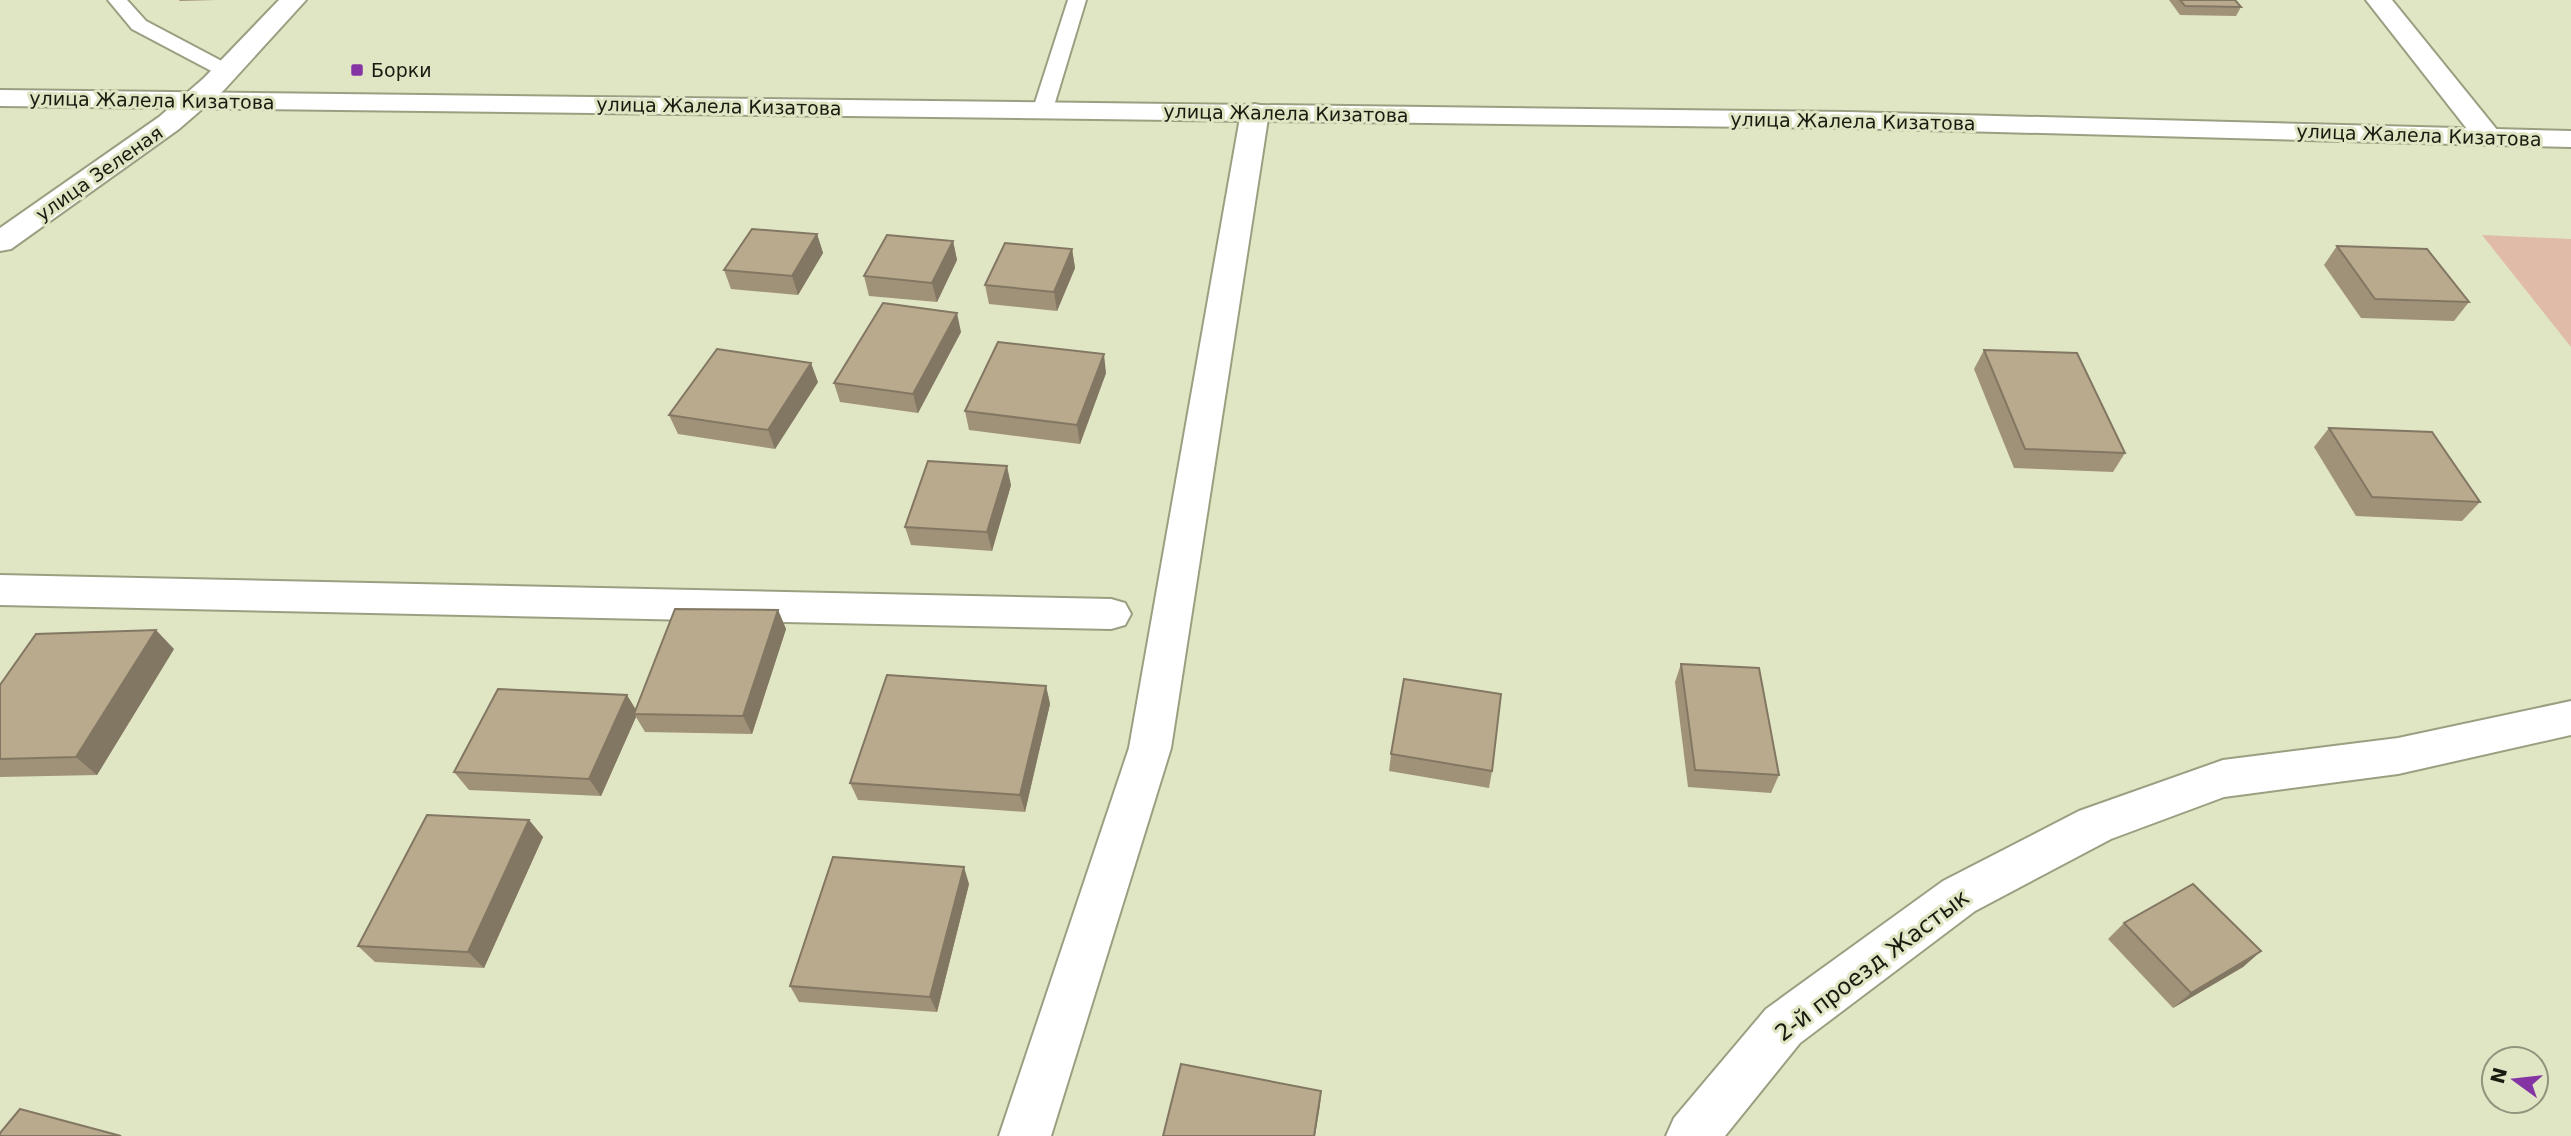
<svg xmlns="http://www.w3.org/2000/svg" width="2571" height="1136" viewBox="0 0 2571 1136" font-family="'DejaVu Sans',sans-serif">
  <rect width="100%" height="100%" fill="#e0e5c4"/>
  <!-- green -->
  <path fill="#e0bba7" d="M2482,235L2571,239V347Z"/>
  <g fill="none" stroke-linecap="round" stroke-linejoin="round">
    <!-- lane casing -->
    <g stroke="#9b9f81" stroke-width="4">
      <g id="lane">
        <path d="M108,0H127L146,21L233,67L236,71L233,75H219L132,29Z"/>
        <path d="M1068,0H1086L1053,109L1050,113H1036L1033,109Z"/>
      </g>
    </g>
    <!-- street casing -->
    <g stroke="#9b9f81" stroke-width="4">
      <g id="street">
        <path d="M279,0H306L224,90L179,129L11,249L0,251V228L159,117L204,78Z"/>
        <path d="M2366,0H2392L2498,131L2502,137L2498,143L2488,145L2478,143Z"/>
        <path d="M1255,104L1265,106L1269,112L1171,748L1051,1136H999L1129,748L1241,112L1245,106Z"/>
        <path d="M0,575L1111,599L1125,603L1131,614L1125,625L1111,629L0,605Z"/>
        <path d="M2571,701V735L2398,774L2224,797L2111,839L1975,911L1800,1043L1725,1136H1666L1674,1118L1766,1009L1943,881L2079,811L2223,760L2398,738Z"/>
      </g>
    </g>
    <!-- secondary casing -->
    <g stroke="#9b9f81" stroke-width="4">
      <path id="secondary" d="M0,90L1848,112L2571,131V147L1848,128L0,106Z"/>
    </g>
    <!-- lane -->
    <use href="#lane" fill="#fff" fill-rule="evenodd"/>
    <!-- street -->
    <use href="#street" fill="#fff" fill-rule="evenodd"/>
    <!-- secondary -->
    <use href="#secondary" fill="#fff" fill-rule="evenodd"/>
  </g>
  <!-- wall -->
  <g fill="#a09279">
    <path d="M179,0H216L180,1Z"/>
    <path d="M2169,0H2235L2241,7L2236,16L2180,15Z"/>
    <path d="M817,234L823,253L798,295L731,289L724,270Z"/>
    <path d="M953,241L957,260L937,302L869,296L864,276Z"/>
    <path d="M2337,246L2469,302L2454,321L2361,318L2324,265Z"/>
    <path d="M1072,249L1075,268L1057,311L989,304L985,285Z"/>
    <path d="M961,332L918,413L840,402L834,383Z"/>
    <path d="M1984,350L2125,453L2113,472L2014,468L1974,369Z"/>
    <path d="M1106,373L1080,444L969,430L965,411Z"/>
    <path d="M818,382L775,449L678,434L669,415Z"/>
    <path d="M2329,428L2480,502L2462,521L2356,516L2314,447Z"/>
    <path d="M1011,485L992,551L911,545L905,527Z"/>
    <path d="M778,610L786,629L752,734L645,732L636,717L601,796L469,790L454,772L636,709Z"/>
    <path d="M174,649L97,775L0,777V685Z"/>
    <path d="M1681,664L1779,775L1771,793L1688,787L1675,682Z"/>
    <path d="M1046,686L1050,704L1025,812L858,800L850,783Z"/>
    <path d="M1391,754L1492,771L1489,788L1389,771Z"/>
    <path d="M529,820L543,837L484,968L375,962L358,946Z"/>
    <path d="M969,884L937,1012L799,1002L790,986Z"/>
    <path d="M2124,923L2261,951L2243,967L2173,1008L2108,939Z"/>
  </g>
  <!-- shaded-wall -->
  <g fill="#827763">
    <path d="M817,234L823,253L798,295L792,276Z"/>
    <path d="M953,241L957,260L937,302L932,283Z"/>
    <path d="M1072,249L1075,268L1057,311L1054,292Z"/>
    <path d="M957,313L961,332L918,413L913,394Z"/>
    <path d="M1104,354L1106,373L1080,444L1077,425Z"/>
    <path d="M811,363L818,382L775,449L768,430Z"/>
    <path d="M1007,466L1011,485L992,551L987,532Z"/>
    <path d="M778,610L786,629L752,734L743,716Z"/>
    <path d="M156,630L174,649L97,775L76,757Z"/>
    <path d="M1046,686L1050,704L1025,812L1020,795Z"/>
    <path d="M627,695L638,713L634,714L636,717L601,796L589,779Z"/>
    <path d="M529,820L543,837L484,968L468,952Z"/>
    <path d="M964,867L969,884L937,1012L930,997Z"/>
    <path d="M2261,951L2243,967L2173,1008L2191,993Z"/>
    <path d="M1321,1091L1320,1105L1315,1136H1314Z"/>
  </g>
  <!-- building -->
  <g fill="#baaa8d" stroke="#827763" stroke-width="2">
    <path d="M2180,0H2235L2241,7L2185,6Z"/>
    <path d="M752,229L817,234L792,276L724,270Z"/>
    <path d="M887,235L953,241L932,283L864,276Z"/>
    <path d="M1005,243L1072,249L1054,292L985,285Z"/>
    <path d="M2337,246L2427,249L2469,302L2375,299Z"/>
    <path d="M883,303L957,313L913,394L834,383Z"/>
    <path d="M998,342L1104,354L1077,425L965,411Z"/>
    <path d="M717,349L811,363L768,430L669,415Z"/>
    <path d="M1984,350L2077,353L2125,453L2025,449Z"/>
    <path d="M2329,428L2432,432L2480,502L2372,497Z"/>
    <path d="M928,461L1007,466L987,532L905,527Z"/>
    <path d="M675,609L778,610L743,716L634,714Z"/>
    <path d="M156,630L76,757L0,759V685L36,634Z"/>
    <path d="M1681,664L1759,668L1779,775L1695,770Z"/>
    <path d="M887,675L1046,686L1020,795L850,783Z"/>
    <path d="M1404,679L1501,694L1492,771L1391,754Z"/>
    <path d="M498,689L627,695L589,779L454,772Z"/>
    <path d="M427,815L529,820L468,952L358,946Z"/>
    <path d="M833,857L964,867L930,997L790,986Z"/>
    <path d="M2193,884L2261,951L2191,993L2124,923Z"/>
    <path d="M1181,1064L1321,1091L1314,1136H1163Z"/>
    <path d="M20,1109L121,1136H0V1133Z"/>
  </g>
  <!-- markers -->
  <rect fill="#8534a3" stroke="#e0e5c4" stroke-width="2.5" x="350" y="63" width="14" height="14" rx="3.5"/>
  <g text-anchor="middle" stroke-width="6" stroke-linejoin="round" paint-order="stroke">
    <!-- far-poi labels -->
    <g font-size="19" fill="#1a1b10" stroke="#e0e5c4" text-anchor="start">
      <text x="371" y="77">Борки</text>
    </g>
    <!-- far-street labels -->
    <g font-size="19" fill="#1a1b10" stroke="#e0e5c4">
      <text transform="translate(152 100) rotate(1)" y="7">улица Жалела Кизатова</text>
      <text transform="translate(719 106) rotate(1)" y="7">улица Жалела Кизатова</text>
      <text transform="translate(1286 113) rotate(1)" y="7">улица Жалела Кизатова</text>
      <text transform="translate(1853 121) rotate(1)" y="7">улица Жалела Кизатова</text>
      <text transform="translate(2419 135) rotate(2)" y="7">улица Жалела Кизатова</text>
      <text transform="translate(99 173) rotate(-35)" y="7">улица Зеленая</text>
    </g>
    <!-- street labels -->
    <g font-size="23" fill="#1a1b10" stroke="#e0e5c4">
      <text transform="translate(1872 965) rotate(-37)" y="8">2-й проезд Жастык</text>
    </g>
  </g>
  <!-- north arrow -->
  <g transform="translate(2515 1080) rotate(285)"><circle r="33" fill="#e0e5c4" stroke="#91947c" stroke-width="2"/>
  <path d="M0-5L12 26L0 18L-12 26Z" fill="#8534a3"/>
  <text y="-10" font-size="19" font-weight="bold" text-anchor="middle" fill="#1a1b10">N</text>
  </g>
</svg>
